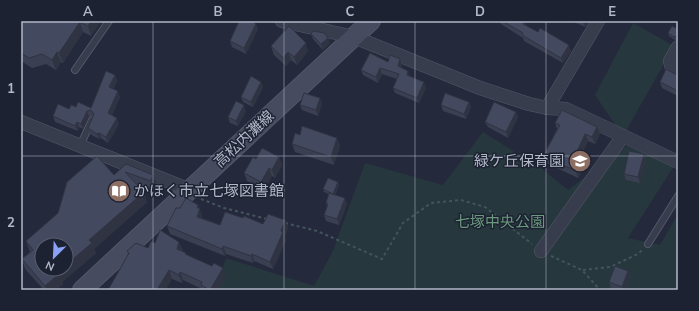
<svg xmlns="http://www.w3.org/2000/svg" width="699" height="311" viewBox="0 0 699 311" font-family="Mulish,'Noto Sans JP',sans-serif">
  <rect width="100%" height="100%" fill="#242a3c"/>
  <!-- green -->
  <g fill="#26373e">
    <path d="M633,23L674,46L623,136L595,95Z"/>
    <path d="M483,132L542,169L568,190L626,146L674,166L628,238L660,245L678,214V290H215L226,258L314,286L333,251L365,163L443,185Z"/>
  </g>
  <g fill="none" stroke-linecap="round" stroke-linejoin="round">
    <!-- lane casing -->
    <g stroke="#535868" stroke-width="8">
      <g id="lane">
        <path d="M75,70L109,21"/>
        <path d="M80,146L92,120"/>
        <path d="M648,244L678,196"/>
      </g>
    </g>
    <!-- street casing -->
    <g stroke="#535868" stroke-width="14">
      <g id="street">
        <path d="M282,21L354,37L480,88L529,104L547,108L566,109L678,162"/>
        <path d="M678,47L670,61L672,68L678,72"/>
        <path d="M547,108L598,21"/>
        <path d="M21,122L190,190"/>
        <path d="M541,251L623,136"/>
      </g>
    </g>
    <!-- secondary casing -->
    <g stroke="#535868" stroke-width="20">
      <path id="secondary" d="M82,290L371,21"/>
    </g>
    <!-- path -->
    <g stroke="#44545b" stroke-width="2" stroke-dasharray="3 3" stroke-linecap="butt">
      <path d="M201,199L224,208L267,219"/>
      <path d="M285,223L317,231L382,259L403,223L431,203L461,200L485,207L532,244"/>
      <path d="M551,256L582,270L600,290"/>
      <path d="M583,270L610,267L638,254L643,249"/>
    </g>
    <!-- lane -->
    <use href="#lane" stroke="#383d4d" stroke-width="6"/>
    <!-- street -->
    <use href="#street" stroke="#383d4d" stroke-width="13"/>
    <!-- secondary -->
    <use href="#secondary" stroke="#464b60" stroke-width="18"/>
  </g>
  <!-- wall -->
  <g fill="#3a3f51">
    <path d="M21,21H101L91,36L83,32L63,63L61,62L56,70L46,64L32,68L21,61Z"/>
    <path d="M499,21H525L527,26L571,51L563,63L524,41L523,38L501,24Z"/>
    <path d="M572,21H589L585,27Z"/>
    <path d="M256,24L258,29L246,54L232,47L230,41Z"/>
    <path d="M678,29V39L675,40L669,36L668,33Z"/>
    <path d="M311,34L328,38L330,43L323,50L313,39Z"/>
    <path d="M271,46L308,51L297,65L291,60L286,66L274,55Z"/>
    <path d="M388,62L402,65L401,68L410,77L426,88L419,103L395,93L393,88L397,79L382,74L378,83L363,75L361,70Z"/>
    <path d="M675,74H678V96L662,88L660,82Z"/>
    <path d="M115,75L117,81L113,89L120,97L112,115L119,124L108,143L101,138L99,139L90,134L88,128L94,116L89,117L83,129L79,127L78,131L55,122L53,116L69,109L76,107L91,108Z"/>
    <path d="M261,82L263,87L253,107L243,102L241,97Z"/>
    <path d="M320,98L322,104L318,116L302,110L300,105Z"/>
    <path d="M469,102L471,107L466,119L443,111L441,105Z"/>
    <path d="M246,111L238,126L230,123L228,117Z"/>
    <path d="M516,112L518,117L508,138L488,127L485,122Z"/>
    <path d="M555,123L600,134L595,144L588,141L580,158L582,159L584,166L578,178L546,163L543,156L557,129Z"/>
    <path d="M300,135L337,138L340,146L334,165L295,152L292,144Z"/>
    <path d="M279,157L282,165L275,178L272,176L264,190L247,181L244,173L256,159Z"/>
    <path d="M646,160L640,183L626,180L624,174Z"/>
    <path d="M126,164L153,175L157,185L155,191L137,185L147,202L94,249L96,253L62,282L63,284L56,290H44L25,269L22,259L30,252L26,241L114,175Z"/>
    <path d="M338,182L339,185L335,195L347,204L339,225L326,221L324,215L327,207L326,203L329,194L324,192L323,189Z"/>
    <path d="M198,205L202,216V218L220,225L243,218L263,224L285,220L288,228L285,236L286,240L273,269L254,261L253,263L226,254L225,256L170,234L167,226L180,208Z"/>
    <path d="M179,242L183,251H182L186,253V254L226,277L218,290H203L202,289L183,280L182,283L172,279L128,254L127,251L148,248L155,243Z"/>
    <path d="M628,271L630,277L625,290H617L611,288L609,282Z"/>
  </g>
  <!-- shaded-wall -->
  <g fill="#2f3342">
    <path d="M91,21H101L91,36L88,26Z"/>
    <path d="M524,21H525L527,26L523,24Z"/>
    <path d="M584,21H589L585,27L583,22Z"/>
    <path d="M80,22L83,32L63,63L59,53Z"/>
    <path d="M256,24L258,29L246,54L244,48Z"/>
    <path d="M328,38L330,43L323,50L321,44Z"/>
    <path d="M306,43L308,51L297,65L294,57Z"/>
    <path d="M569,45L571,51L563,63L561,58Z"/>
    <path d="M57,52L61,62L56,70L52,60Z"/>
    <path d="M288,52L291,60L286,66L283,58Z"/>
    <path d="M400,59L402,65L400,72L398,66Z"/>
    <path d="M380,68L382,74L378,83L376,77Z"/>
    <path d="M408,71L410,77L407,75Z"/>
    <path d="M115,75L117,81L112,93L109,87Z"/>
    <path d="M261,82L263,87L253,107L251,102Z"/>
    <path d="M424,82L426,88L419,103L417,98Z"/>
    <path d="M118,91L120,97L110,118L108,113Z"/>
    <path d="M320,98L322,104L318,116L316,110Z"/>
    <path d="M469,102L471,107L466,119L464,114Z"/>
    <path d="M244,105L246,111L238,126L236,121Z"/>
    <path d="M87,111L89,117L83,129L81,124Z"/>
    <path d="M516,112L518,117L508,138L506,132Z"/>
    <path d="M117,118L119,124L108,143L106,137Z"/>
    <path d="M77,122L79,127L78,131L75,126Z"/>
    <path d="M597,127L600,134L595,144L592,137Z"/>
    <path d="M99,133L101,138L99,139L97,134Z"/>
    <path d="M585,134L588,141L577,163L575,156Z"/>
    <path d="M337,138L340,146L334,165L331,157Z"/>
    <path d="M644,154L646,160L640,183L638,177Z"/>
    <path d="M279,157L282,165L275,178L272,170Z"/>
    <path d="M582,159L584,166L578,178L576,171Z"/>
    <path d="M269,168L272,176L264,190L261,182Z"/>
    <path d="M153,175L157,185L155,191L151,181Z"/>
    <path d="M338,182L339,185L334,196L333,194Z"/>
    <path d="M144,192L147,202L94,249L96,253L62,282L63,284L56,290H47L45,286L58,272L62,269H66V265L89,240Z"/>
    <path d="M345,198L347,204L339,225L337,219Z"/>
    <path d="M198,205L202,216L200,224L197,217V208Z"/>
    <path d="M285,220L288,228L285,236L286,240L273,269L270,262Z"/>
    <path d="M179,242L183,251L180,257L177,249Z"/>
    <path d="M223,246L226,254L225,256L222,249Z"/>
    <path d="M252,254L254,261L253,263L251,256Z"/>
    <path d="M223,268L226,277L218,290H210Z"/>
    <path d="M169,270L172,279L166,290H157Z"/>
    <path d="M628,271L630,277L625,290H623L622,287Z"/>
    <path d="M180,272L183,280L182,283L179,275Z"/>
  </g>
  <!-- building -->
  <g fill="#43495e" stroke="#2f3342">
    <path d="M21,21H91L88,26L80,22L59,53L57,52L52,60L42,54L29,58L21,53Z"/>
    <path d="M239,21H252L256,24L244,48L230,41Z"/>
    <path d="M502,21H524L523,24L538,32L540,28L569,45L561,58L522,35L523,33Z"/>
    <path d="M289,26L306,43L294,57L288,52L283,58L271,46Z"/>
    <path d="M672,26L678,29V34L677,36L674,37L668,33Z"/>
    <path d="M313,31L324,33L328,38L321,44L311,34Z"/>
    <path d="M370,53L388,62L390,55L400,59L398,66L408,71L407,75L424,82L417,98L393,88L399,74L380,68L376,77L361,70Z"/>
    <path d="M666,69L675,74H678V91L660,82Z"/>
    <path d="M106,71L115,75L109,87L118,91L108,113L117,118L106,137L99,133L97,134L88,128L94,114L91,110L87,111L81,124L77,122L75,126L53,116L58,104L69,109L71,105L76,107L78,102L91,108Z"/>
    <path d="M251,76L261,82L251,102L241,97Z"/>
    <path d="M304,93L320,98L316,110L300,105Z"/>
    <path d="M445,93L469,102L464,114L441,105Z"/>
    <path d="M236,101L244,105L236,121L228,117Z"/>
    <path d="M494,102L516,112L506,132L485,122Z"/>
    <path d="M562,110L597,127L592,137L585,134L575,156L582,159L576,171L543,156L560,125L555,123Z"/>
    <path d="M302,126L337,138L331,157L292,144L295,133L300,135Z"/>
    <path d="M262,148L279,157L272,170L269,168L261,182L244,173L253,157L256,159Z"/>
    <path d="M629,151L644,154L638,177L624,174Z"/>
    <path d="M97,156L114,175L126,164L153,175L151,181L125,172L144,192L89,240L92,243L66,265V245H42V269H62L58,272L59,274L45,286L22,259L33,250L26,241L58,213L67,182Z"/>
    <path d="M328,178L338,182L333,194L323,189Z"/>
    <path d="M329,193L345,198L337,219L324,215L328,204L326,203Z"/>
    <path d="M186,198L198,205L197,208H200L197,217L220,225L225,212L243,218L244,216L263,224L268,214L285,220L281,231L283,232L270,262L252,254L251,256L223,246L222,249L167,226L176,208H180Z"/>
    <path d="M160,230L179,242L177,249L186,253L185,254L212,266L214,263L223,268L210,290L201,285L202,282L180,272L179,275L169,270L157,290H108L129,253L127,251L136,243L148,248L151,241L155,243Z"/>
    <path d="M615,266L628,271L622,287L609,282Z"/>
  </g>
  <!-- grid -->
  <path fill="none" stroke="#b3b8c8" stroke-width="1" stroke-opacity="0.55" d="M153,21V290M284,21V290M415,21V290M546,21V290M21,156H678"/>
  <!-- icons -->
  <defs>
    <g id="school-disc" transform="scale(1.15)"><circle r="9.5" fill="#8d6e63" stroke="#1d2232"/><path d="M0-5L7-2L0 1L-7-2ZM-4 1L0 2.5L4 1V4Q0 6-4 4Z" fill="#fff"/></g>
    <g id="library-disc" transform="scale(1.15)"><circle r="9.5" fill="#8d6e63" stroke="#1d2232"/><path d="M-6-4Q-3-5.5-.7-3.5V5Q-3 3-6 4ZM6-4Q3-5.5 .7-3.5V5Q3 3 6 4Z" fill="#fff"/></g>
  </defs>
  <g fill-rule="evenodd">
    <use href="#school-disc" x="580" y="161"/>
    <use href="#library-disc" x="119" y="191"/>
  </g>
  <g text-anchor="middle" stroke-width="3" stroke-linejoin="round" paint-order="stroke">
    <!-- street labels -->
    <g font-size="15" fill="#b3b8c8" stroke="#1d2232">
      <text transform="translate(244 139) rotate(-43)" y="5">高松内灘線</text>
    </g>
    <!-- poi labels -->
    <g font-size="15" fill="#b3b8c8" stroke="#1d2232" text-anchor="end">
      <text x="564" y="166">緑ケ丘保育園</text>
      <text x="134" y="196" text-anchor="start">かほく市立七塚図書館</text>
    </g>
    <!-- park labels -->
    <g font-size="15" fill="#6b997d" stroke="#1d2232">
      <text x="500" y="227">七塚中央公園</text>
    </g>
  </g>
  <!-- border -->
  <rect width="699" height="311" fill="none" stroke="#1d2232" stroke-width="44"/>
  <!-- north arrow -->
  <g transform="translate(54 257) rotate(204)"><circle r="19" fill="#1d2232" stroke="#595e6e"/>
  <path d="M0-3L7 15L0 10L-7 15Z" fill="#8aa1f6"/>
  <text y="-6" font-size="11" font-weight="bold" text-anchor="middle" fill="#b3b8c8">N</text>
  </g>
  <rect x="22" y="22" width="655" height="267" fill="none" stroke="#b3b8c8" stroke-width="1.5"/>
  <g font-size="13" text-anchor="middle" font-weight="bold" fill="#b3b8c8">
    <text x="88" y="16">A</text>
    <text x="218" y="16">B</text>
    <text x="350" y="16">C</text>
    <text x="480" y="16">D</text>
    <text x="612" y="16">E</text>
    <text x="11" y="93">1</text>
    <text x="11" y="227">2</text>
  </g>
</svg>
